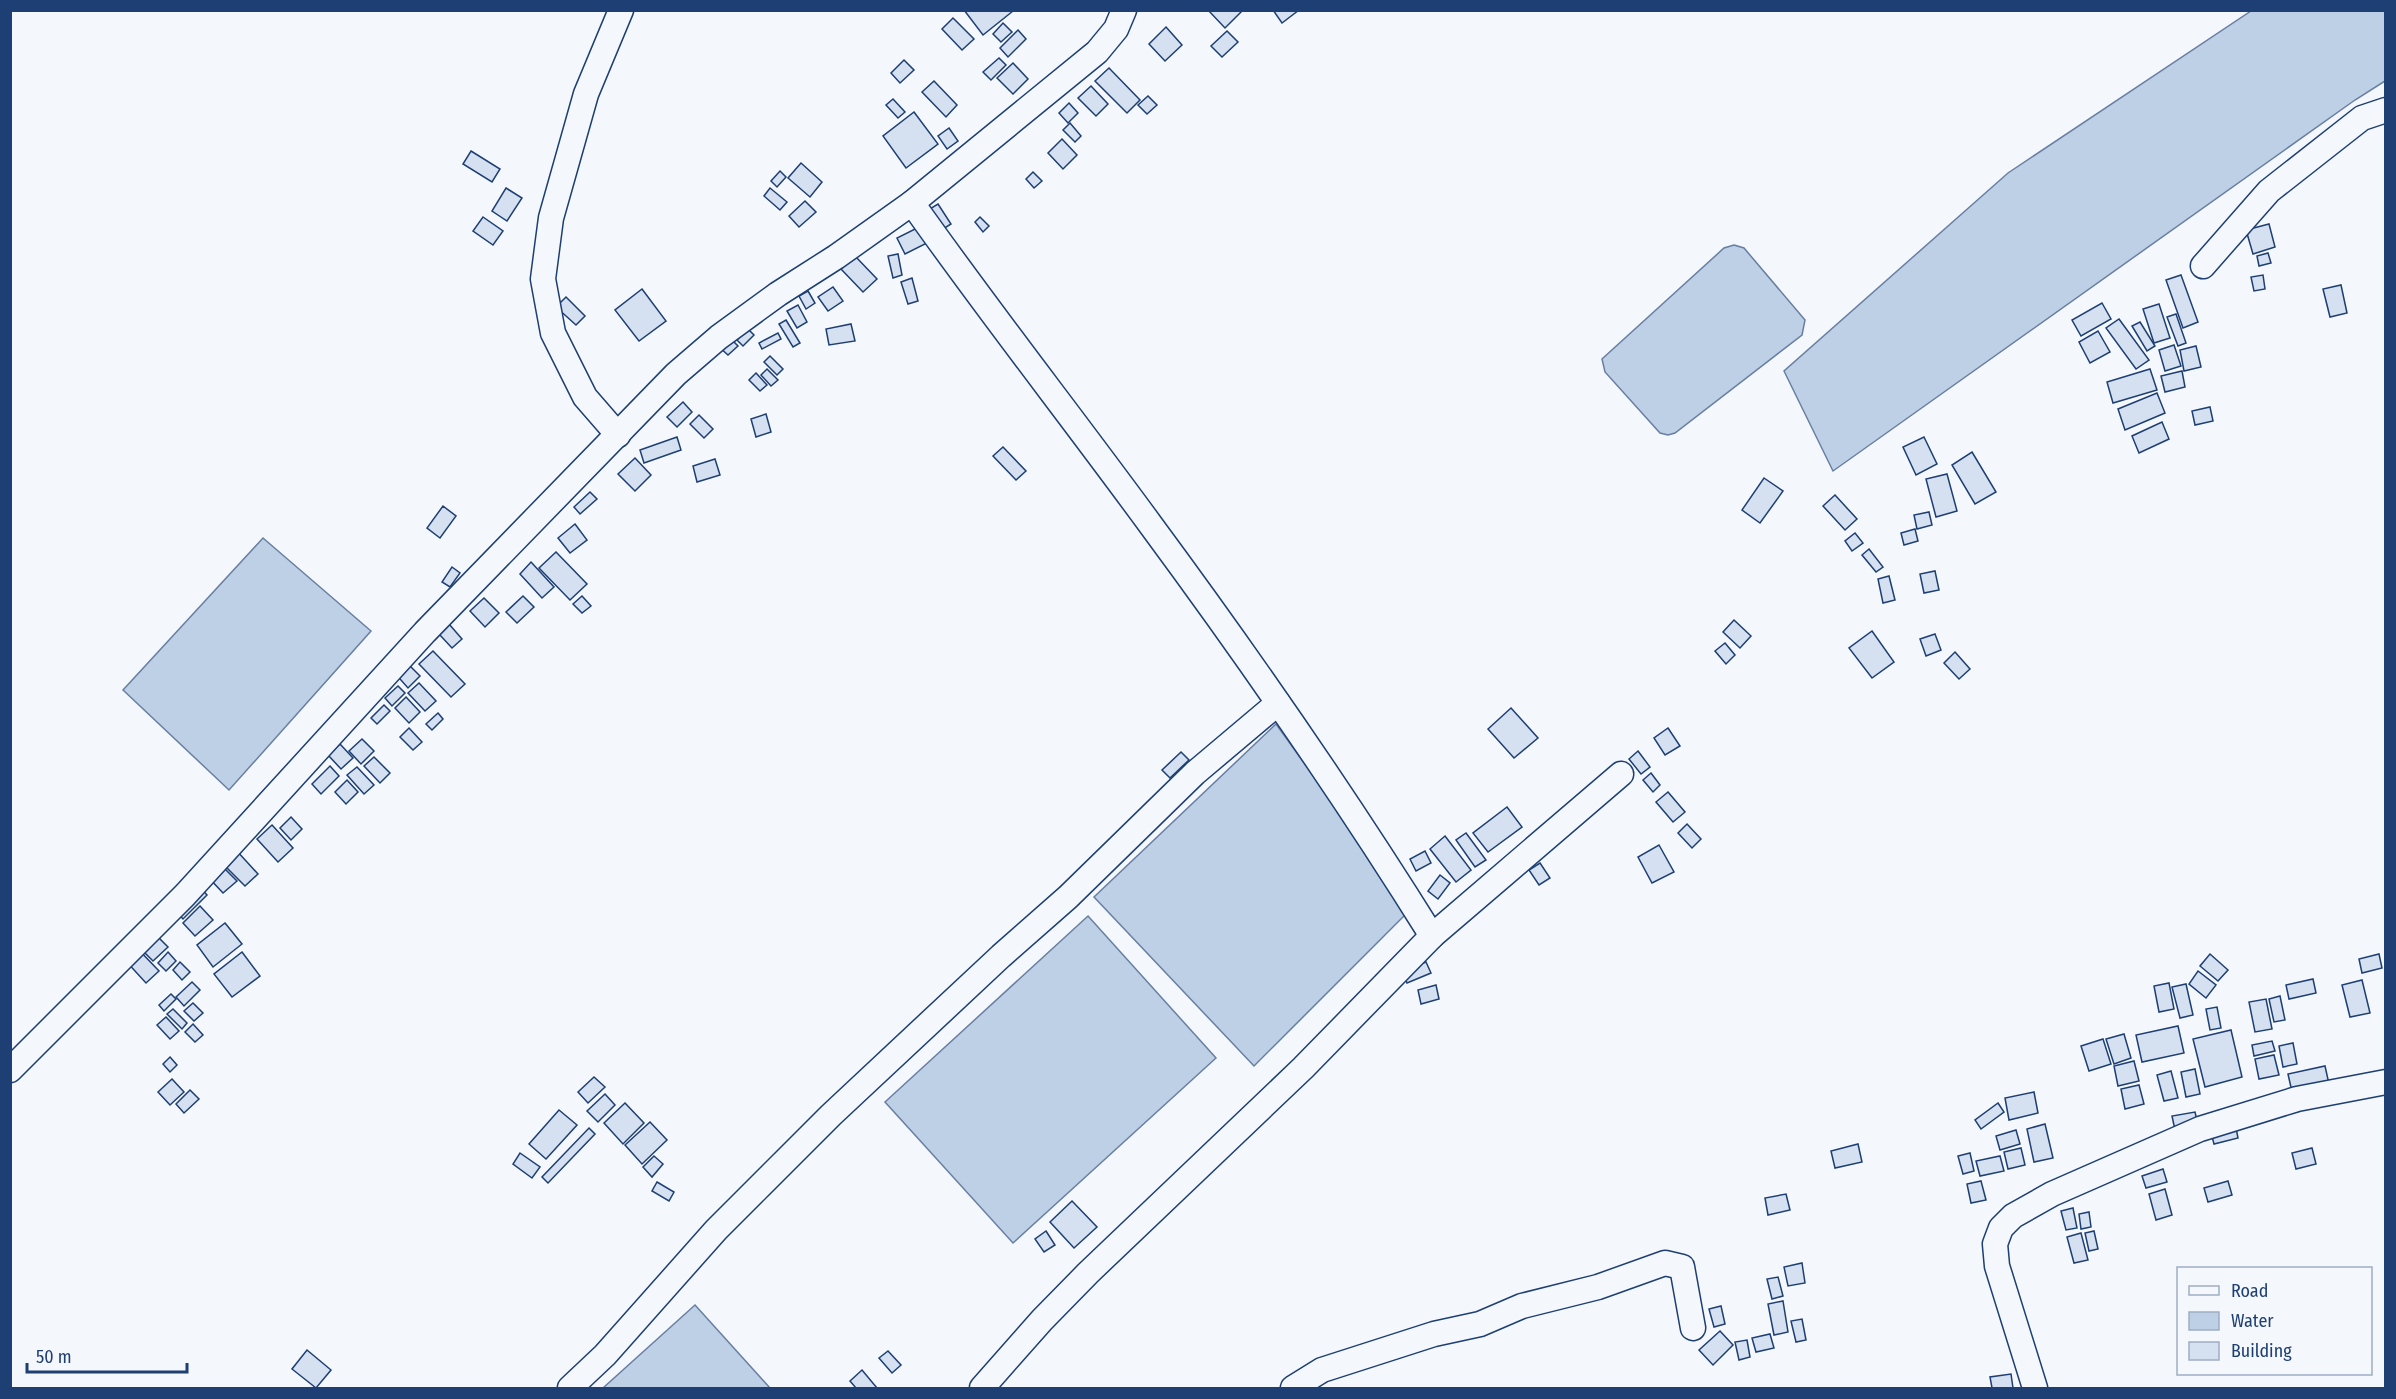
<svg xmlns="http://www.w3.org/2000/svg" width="2396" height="1399" viewBox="0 0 2396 1399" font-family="'Fira Sans Condensed',sans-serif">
  <rect width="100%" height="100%" fill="#f4f7fb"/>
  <!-- water -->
  <g fill="#bed0e5" stroke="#687fa3" stroke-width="1.5">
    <path d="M2251,11H2385V81L2355,100L1833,471L1784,371L2008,173Z"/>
    <path d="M1734,245L1744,248L1805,320L1802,335L1675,433L1668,435L1660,433L1605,372L1602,359L1724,248Z"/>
    <path d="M263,538L371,631L229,790L123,690Z"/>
    <path d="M1276,724L1410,910L1254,1066L1094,897Z"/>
    <path d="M1088,916L1216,1058L1013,1243L885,1102Z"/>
    <path d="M695,1305L770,1388H603Z"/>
  </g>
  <!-- building -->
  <g fill="#d5e0f0" stroke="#1d3f73" stroke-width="1.5">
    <path d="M964,10H1012L1013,11L983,35Z"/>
    <path d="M1208,10H1243L1225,28Z"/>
    <path d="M1273,10H1299L1282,23Z"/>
    <path d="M953,18L974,39L962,50L942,29Z"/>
    <path d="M1003,23L1012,32L1001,42L993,34Z"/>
    <path d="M1166,27L1182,45L1165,61L1149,44Z"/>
    <path d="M1018,30L1026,39L1008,57L1000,48Z"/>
    <path d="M1227,31L1238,42L1222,57L1211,46Z"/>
    <path d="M999,58L1006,65L991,80L983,72Z"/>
    <path d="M904,60L914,70L900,83L891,73Z"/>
    <path d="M1013,63L1028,79L1013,94L997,78Z"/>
    <path d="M1109,68L1140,100L1127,113L1095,81Z"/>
    <path d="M934,81L957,105L946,117L922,92Z"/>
    <path d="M1091,86L1108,104L1096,116L1078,98Z"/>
    <path d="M1148,96L1157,105L1147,114L1138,105Z"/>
    <path d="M893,99L905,112L898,118L886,105Z"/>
    <path d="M1069,103L1078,113L1068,123L1059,113Z"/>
    <path d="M914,112L938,144L906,168L883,136Z"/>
    <path d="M1070,123L1081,136L1075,142L1063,130Z"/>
    <path d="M949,128L958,141L947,149L938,136Z"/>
    <path d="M1062,139L1077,155L1063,169L1048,153Z"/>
    <path d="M471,151L500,169L492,182L463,164Z"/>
    <path d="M801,163L822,182L810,197L788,178Z"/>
    <path d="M780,171L786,177L777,187L771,181Z"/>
    <path d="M1033,172L1042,181L1034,188L1026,179Z"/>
    <path d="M506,188L522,198L507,221L492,211Z"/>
    <path d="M770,188L787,202L780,210L764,196Z"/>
    <path d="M805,201L816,212L799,227L789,216Z"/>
    <path d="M938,204L951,224L940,231L928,210Z"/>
    <path d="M483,217L503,231L493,245L473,231Z"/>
    <path d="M980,217L989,226L983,232L975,222Z"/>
    <path d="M2269,224L2275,247L2253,254L2246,230Z"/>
    <path d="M919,227L927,243L905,254L897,238Z"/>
    <path d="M2268,253L2271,263L2259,266L2257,256Z"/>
    <path d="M898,254L902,275L893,278L888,256Z"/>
    <path d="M855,256L877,279L863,292L841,269Z"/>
    <path d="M2181,275L2198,322L2183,328L2166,280Z"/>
    <path d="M2263,275L2265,289L2254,291L2251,277Z"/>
    <path d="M912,278L918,301L908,304L901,282Z"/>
    <path d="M2341,285L2347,313L2330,317L2323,289Z"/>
    <path d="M833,287L843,301L828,311L818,297Z"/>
    <path d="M642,289L666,321L639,341L615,310Z"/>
    <path d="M808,291L815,303L806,309L799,296Z"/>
    <path d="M566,297L585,316L576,325L556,307Z"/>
    <path d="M2102,303L2111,319L2081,336L2072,320Z"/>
    <path d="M2159,304L2170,338L2154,343L2143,309Z"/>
    <path d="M798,305L807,322L797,328L787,311Z"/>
    <path d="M2176,314L2186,343L2178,346L2167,317Z"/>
    <path d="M2119,319L2149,360L2136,369L2106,328Z"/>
    <path d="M786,320L800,343L793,347L779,324Z"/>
    <path d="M2140,322L2155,346L2147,351L2132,326Z"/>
    <path d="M851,324L855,341L829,345L826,329Z"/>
    <path d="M748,329L754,335L743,346L737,340Z"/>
    <path d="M2098,331L2110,352L2090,363L2079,342Z"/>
    <path d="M778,333L781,339L762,349L759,343Z"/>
    <path d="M728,336L738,346L728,355L718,346Z"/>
    <path d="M2174,345L2181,366L2165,371L2159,350Z"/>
    <path d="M2196,346L2201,367L2184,371L2180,350Z"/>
    <path d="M770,356L783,369L777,375L764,362Z"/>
    <path d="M767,369L778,380L771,386L761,375Z"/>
    <path d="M2150,369L2157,390L2113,403L2107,382Z"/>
    <path d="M2182,371L2185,387L2165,392L2161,376Z"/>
    <path d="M756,373L767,385L760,391L749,380Z"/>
    <path d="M2157,393L2165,413L2125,430L2118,409Z"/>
    <path d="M683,402L692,412L677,427L667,417Z"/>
    <path d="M2210,407L2213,421L2195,425L2192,411Z"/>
    <path d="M766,414L771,432L756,437L751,419Z"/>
    <path d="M699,415L713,429L704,438L690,424Z"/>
    <path d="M2162,422L2169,439L2139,453L2132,436Z"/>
    <path d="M677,437L681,450L644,463L640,450Z"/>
    <path d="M1924,437L1937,464L1916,475L1903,447Z"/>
    <path d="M1003,447L1026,471L1016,480L993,456Z"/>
    <path d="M1972,452L1996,492L1975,504L1952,465Z"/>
    <path d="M635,458L651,475L635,491L618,474Z"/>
    <path d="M715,459L720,475L697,482L693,466Z"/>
    <path d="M1947,474L1957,511L1936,517L1926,479Z"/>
    <path d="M1764,478L1783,491L1760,523L1742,510Z"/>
    <path d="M590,492L597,499L580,514L574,507Z"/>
    <path d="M1835,495L1857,519L1845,530L1823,506Z"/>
    <path d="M443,506L456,516L440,538L427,528Z"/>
    <path d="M1929,512L1932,525L1917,529L1914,515Z"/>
    <path d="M575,524L587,540L570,553L558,538Z"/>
    <path d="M1915,529L1918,541L1904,545L1901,533Z"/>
    <path d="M1855,533L1863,543L1852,551L1845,541Z"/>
    <path d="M1869,549L1883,567L1876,572L1862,555Z"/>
    <path d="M556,552L587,584L570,600L539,568Z"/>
    <path d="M531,562L554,587L542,598L520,574Z"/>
    <path d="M452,567L460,573L450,587L442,582Z"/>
    <path d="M1935,571L1939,590L1924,593L1920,574Z"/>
    <path d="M1889,576L1895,600L1883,603L1878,579Z"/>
    <path d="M523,596L534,607L517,623L506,612Z"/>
    <path d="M582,596L591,606L582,613L573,604Z"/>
    <path d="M484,598L499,613L485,627L470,611Z"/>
    <path d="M1734,620L1751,636L1740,648L1723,632Z"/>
    <path d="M449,624L462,639L452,648L439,634Z"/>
    <path d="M1872,631L1894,662L1872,678L1849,648Z"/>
    <path d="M1935,634L1941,650L1926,656L1920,639Z"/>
    <path d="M1725,643L1735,655L1726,664L1715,651Z"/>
    <path d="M433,651L465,684L451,697L419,664Z"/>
    <path d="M1955,652L1970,669L1959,679L1944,663Z"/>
    <path d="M404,660L420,676L408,688L393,671Z"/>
    <path d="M419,683L436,701L425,711L408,693Z"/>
    <path d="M398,686L405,693L392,706L385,698Z"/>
    <path d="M406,697L420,712L409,723L395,708Z"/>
    <path d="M384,705L390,711L377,724L371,718Z"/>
    <path d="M1511,708L1538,738L1514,758L1488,729Z"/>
    <path d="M438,713L443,719L432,730L426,724Z"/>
    <path d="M409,728L422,742L413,750L400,737Z"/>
    <path d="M1668,728L1680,746L1665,755L1654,738Z"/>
    <path d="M362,739L374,751L361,764L349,751Z"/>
    <path d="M340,744L353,758L341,769L328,755Z"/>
    <path d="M1638,751L1650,767L1641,774L1629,759Z"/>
    <path d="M1181,752L1189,760L1170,778L1162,770Z"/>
    <path d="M374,757L390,773L380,783L364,766Z"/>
    <path d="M330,766L339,776L321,794L312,784Z"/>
    <path d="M357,767L374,785L364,794L347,775Z"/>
    <path d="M1651,773L1660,785L1653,792L1643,780Z"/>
    <path d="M347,780L358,792L346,804L335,792Z"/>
    <path d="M1668,792L1685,812L1673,822L1656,802Z"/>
    <path d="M1507,807L1522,827L1488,852L1473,833Z"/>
    <path d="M291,817L302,829L291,840L280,828Z"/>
    <path d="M1687,824L1701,839L1692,848L1678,833Z"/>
    <path d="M272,825L293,848L278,862L257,839Z"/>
    <path d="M1466,833L1486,860L1475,867L1456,840Z"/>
    <path d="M1445,836L1471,870L1456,882L1430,849Z"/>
    <path d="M1659,845L1674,872L1652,883L1638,857Z"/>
    <path d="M236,850L258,874L245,886L222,863Z"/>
    <path d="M1425,851L1431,863L1416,871L1410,859Z"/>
    <path d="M1540,863L1550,878L1539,885L1529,870Z"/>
    <path d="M222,866L237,881L223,893L209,878Z"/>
    <path d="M1440,875L1450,883L1438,899L1428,891Z"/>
    <path d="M198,885L207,895L183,919L174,909Z"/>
    <path d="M200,906L213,920L195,936L183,923Z"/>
    <path d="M225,923L242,944L213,967L197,945Z"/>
    <path d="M153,932L168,947L153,961L138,946Z"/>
    <path d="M136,947L159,971L146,983L124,959Z"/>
    <path d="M168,952L176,961L166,971L158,963Z"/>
    <path d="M242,952L260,976L232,997L214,974Z"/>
    <path d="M2210,954L2228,970L2218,981L2200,966Z"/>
    <path d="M2379,954L2382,968L2362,973L2359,959Z"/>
    <path d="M180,962L190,972L182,980L173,970Z"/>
    <path d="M1426,962L1431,973L1407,983L1402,971Z"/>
    <path d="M2198,971L2216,985L2206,998L2189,984Z"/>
    <path d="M2313,979L2316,993L2289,999L2286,985Z"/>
    <path d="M2362,980L2370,1013L2350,1017L2342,985Z"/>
    <path d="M192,982L200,990L184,1006L176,997Z"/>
    <path d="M2169,983L2174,1009L2159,1012L2154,986Z"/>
    <path d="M2186,984L2193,1015L2180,1018L2172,987Z"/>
    <path d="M1436,985L1439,999L1421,1004L1418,990Z"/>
    <path d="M171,994L176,999L164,1011L159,1005Z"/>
    <path d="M2280,996L2285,1020L2274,1022L2269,999Z"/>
    <path d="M2266,999L2272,1029L2255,1032L2249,1002Z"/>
    <path d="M193,1003L203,1013L194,1021L184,1011Z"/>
    <path d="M2217,1007L2221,1028L2210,1030L2206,1009Z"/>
    <path d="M173,1009L187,1023L182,1029L167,1014Z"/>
    <path d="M166,1017L179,1031L170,1039L157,1025Z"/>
    <path d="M193,1024L203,1035L195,1042L185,1032Z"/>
    <path d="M2178,1026L2184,1053L2142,1062L2136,1035Z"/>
    <path d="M2231,1030L2242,1077L2205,1087L2193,1039Z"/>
    <path d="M2124,1034L2131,1058L2114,1064L2106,1039Z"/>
    <path d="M2103,1039L2111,1064L2089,1071L2081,1046Z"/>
    <path d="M2272,1041L2275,1051L2254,1056L2252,1045Z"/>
    <path d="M2293,1043L2297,1064L2283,1067L2279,1046Z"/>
    <path d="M2274,1055L2279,1075L2259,1079L2255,1059Z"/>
    <path d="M170,1057L177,1065L170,1072L163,1064Z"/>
    <path d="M2134,1061L2139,1081L2118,1086L2114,1066Z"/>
    <path d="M2325,1066L2329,1084L2292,1092L2288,1074Z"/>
    <path d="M2195,1069L2200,1094L2186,1097L2181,1072Z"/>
    <path d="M2171,1071L2178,1098L2164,1101L2157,1075Z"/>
    <path d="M594,1077L605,1087L588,1103L578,1092Z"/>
    <path d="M172,1079L184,1092L170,1105L158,1092Z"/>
    <path d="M2139,1085L2144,1104L2125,1109L2121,1089Z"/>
    <path d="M190,1090L199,1099L184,1113L176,1104Z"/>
    <path d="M2034,1092L2038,1113L2009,1120L2005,1098Z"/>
    <path d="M605,1094L615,1105L598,1122L587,1111Z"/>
    <path d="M625,1103L644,1123L623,1144L604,1123Z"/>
    <path d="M1998,1103L2004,1112L1981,1129L1975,1120Z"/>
    <path d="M559,1110L577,1125L546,1159L529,1144Z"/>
    <path d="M2195,1112L2198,1125L2175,1130L2172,1116Z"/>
    <path d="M650,1122L667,1140L642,1164L625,1145Z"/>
    <path d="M2235,1123L2238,1138L2214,1144L2210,1129Z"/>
    <path d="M2045,1124L2053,1158L2034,1162L2027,1129Z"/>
    <path d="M589,1128L595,1134L548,1183L542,1177Z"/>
    <path d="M2016,1130L2020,1144L2000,1150L1996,1136Z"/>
    <path d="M1858,1144L1862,1162L1835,1168L1831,1151Z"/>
    <path d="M2021,1148L2025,1165L2008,1169L2004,1152Z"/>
    <path d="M2312,1148L2316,1164L2296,1169L2292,1153Z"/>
    <path d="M520,1153L540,1167L532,1178L513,1164Z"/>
    <path d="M1970,1153L1974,1171L1963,1174L1958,1156Z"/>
    <path d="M654,1156L663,1164L652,1177L643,1167Z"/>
    <path d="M2000,1156L2004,1171L1980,1176L1976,1161Z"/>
    <path d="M2163,1169L2167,1182L2146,1188L2142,1176Z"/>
    <path d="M1981,1181L1986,1200L1971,1203L1967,1184Z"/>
    <path d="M2228,1181L2232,1195L2208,1202L2204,1188Z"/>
    <path d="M657,1182L674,1192L669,1201L652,1191Z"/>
    <path d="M2165,1189L2172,1215L2156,1220L2149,1194Z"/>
    <path d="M1786,1194L1790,1210L1768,1215L1765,1198Z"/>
    <path d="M1072,1201L1097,1227L1074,1248L1050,1222Z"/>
    <path d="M2073,1208L2077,1228L2066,1230L2061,1211Z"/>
    <path d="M2089,1212L2091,1227L2081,1229L2079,1214Z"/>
    <path d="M1046,1231L1055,1245L1044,1252L1035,1239Z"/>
    <path d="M2094,1231L2098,1249L2089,1251L2085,1233Z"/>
    <path d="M2081,1233L2088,1260L2074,1263L2067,1237Z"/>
    <path d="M1802,1263L1805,1283L1788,1286L1784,1267Z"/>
    <path d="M1778,1277L1783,1296L1772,1299L1767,1279Z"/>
    <path d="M1783,1301L1788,1332L1774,1335L1768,1304Z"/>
    <path d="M1721,1306L1725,1324L1714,1327L1709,1309Z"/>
    <path d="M1802,1319L1806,1340L1796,1342L1791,1321Z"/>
    <path d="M1720,1331L1733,1345L1713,1365L1699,1350Z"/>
    <path d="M1770,1334L1774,1348L1756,1352L1752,1338Z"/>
    <path d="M1747,1340L1750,1357L1739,1360L1735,1342Z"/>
    <path d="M307,1350L331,1370L316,1388L292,1369Z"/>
    <path d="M888,1351L901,1365L892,1373L879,1358Z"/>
    <path d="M862,1370L877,1388H856L850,1381Z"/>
    <path d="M2011,1374L2013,1388H1992L1990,1377Z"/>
  </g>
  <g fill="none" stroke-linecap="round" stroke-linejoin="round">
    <!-- minor casing -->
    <g stroke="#1d3f73" stroke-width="27">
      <g id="minor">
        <path d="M912,203C989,312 1071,416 1150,524C1249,658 1344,795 1432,936"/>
        <path d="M2203,266L2269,191L2362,118L2386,110"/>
        <path d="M618,435L585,397L553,333L543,279L551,218L586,94L621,10"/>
        <path d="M10,1070L185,895L425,632L676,374L719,337L778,294L836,257L912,203L1097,52L1116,29L1124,10"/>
        <path d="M570,1388L605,1355L716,1230L831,1115L1001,956L1068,897L1195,773L1278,703"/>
        <path d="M982,1388L1042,1320L1088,1273L1303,1068L1432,936L1621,774"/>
        <path d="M1293,1388L1322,1370L1434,1334L1480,1324L1522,1306L1598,1287L1665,1263L1682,1267L1693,1328"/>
        <path d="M2035,1388L1997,1266L1995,1244L2001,1228L2013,1216L2052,1194L2200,1129L2297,1099L2386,1082"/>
      </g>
    </g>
    <!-- minor -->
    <use href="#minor" stroke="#f4f7fb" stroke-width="24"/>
  </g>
  <!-- border -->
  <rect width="2396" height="1399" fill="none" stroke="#1d3f73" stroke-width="24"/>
  <!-- legend -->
  <rect x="2177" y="1267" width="195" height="108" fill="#f4f7fb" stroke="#9eadc5" stroke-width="1.5"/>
  <rect x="2189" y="1286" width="30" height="9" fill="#f4f7fb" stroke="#9eadc5" stroke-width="1.5"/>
  <text x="2231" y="1297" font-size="18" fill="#1d3f73">Road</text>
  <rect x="2189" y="1312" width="30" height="18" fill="#bed0e5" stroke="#9eadc5" stroke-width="1.5"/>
  <text x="2231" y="1327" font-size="18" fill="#1d3f73">Water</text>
  <rect x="2189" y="1342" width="30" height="18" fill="#d5e0f0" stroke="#9eadc5" stroke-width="1.5"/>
  <text x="2231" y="1357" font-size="18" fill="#1d3f73">Building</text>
  <!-- scale -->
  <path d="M27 1363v9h160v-9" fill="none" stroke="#1d3f73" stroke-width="3"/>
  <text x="36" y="1363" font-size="18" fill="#1d3f73" stroke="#f4f7fb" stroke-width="4.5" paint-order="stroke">50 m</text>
</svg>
